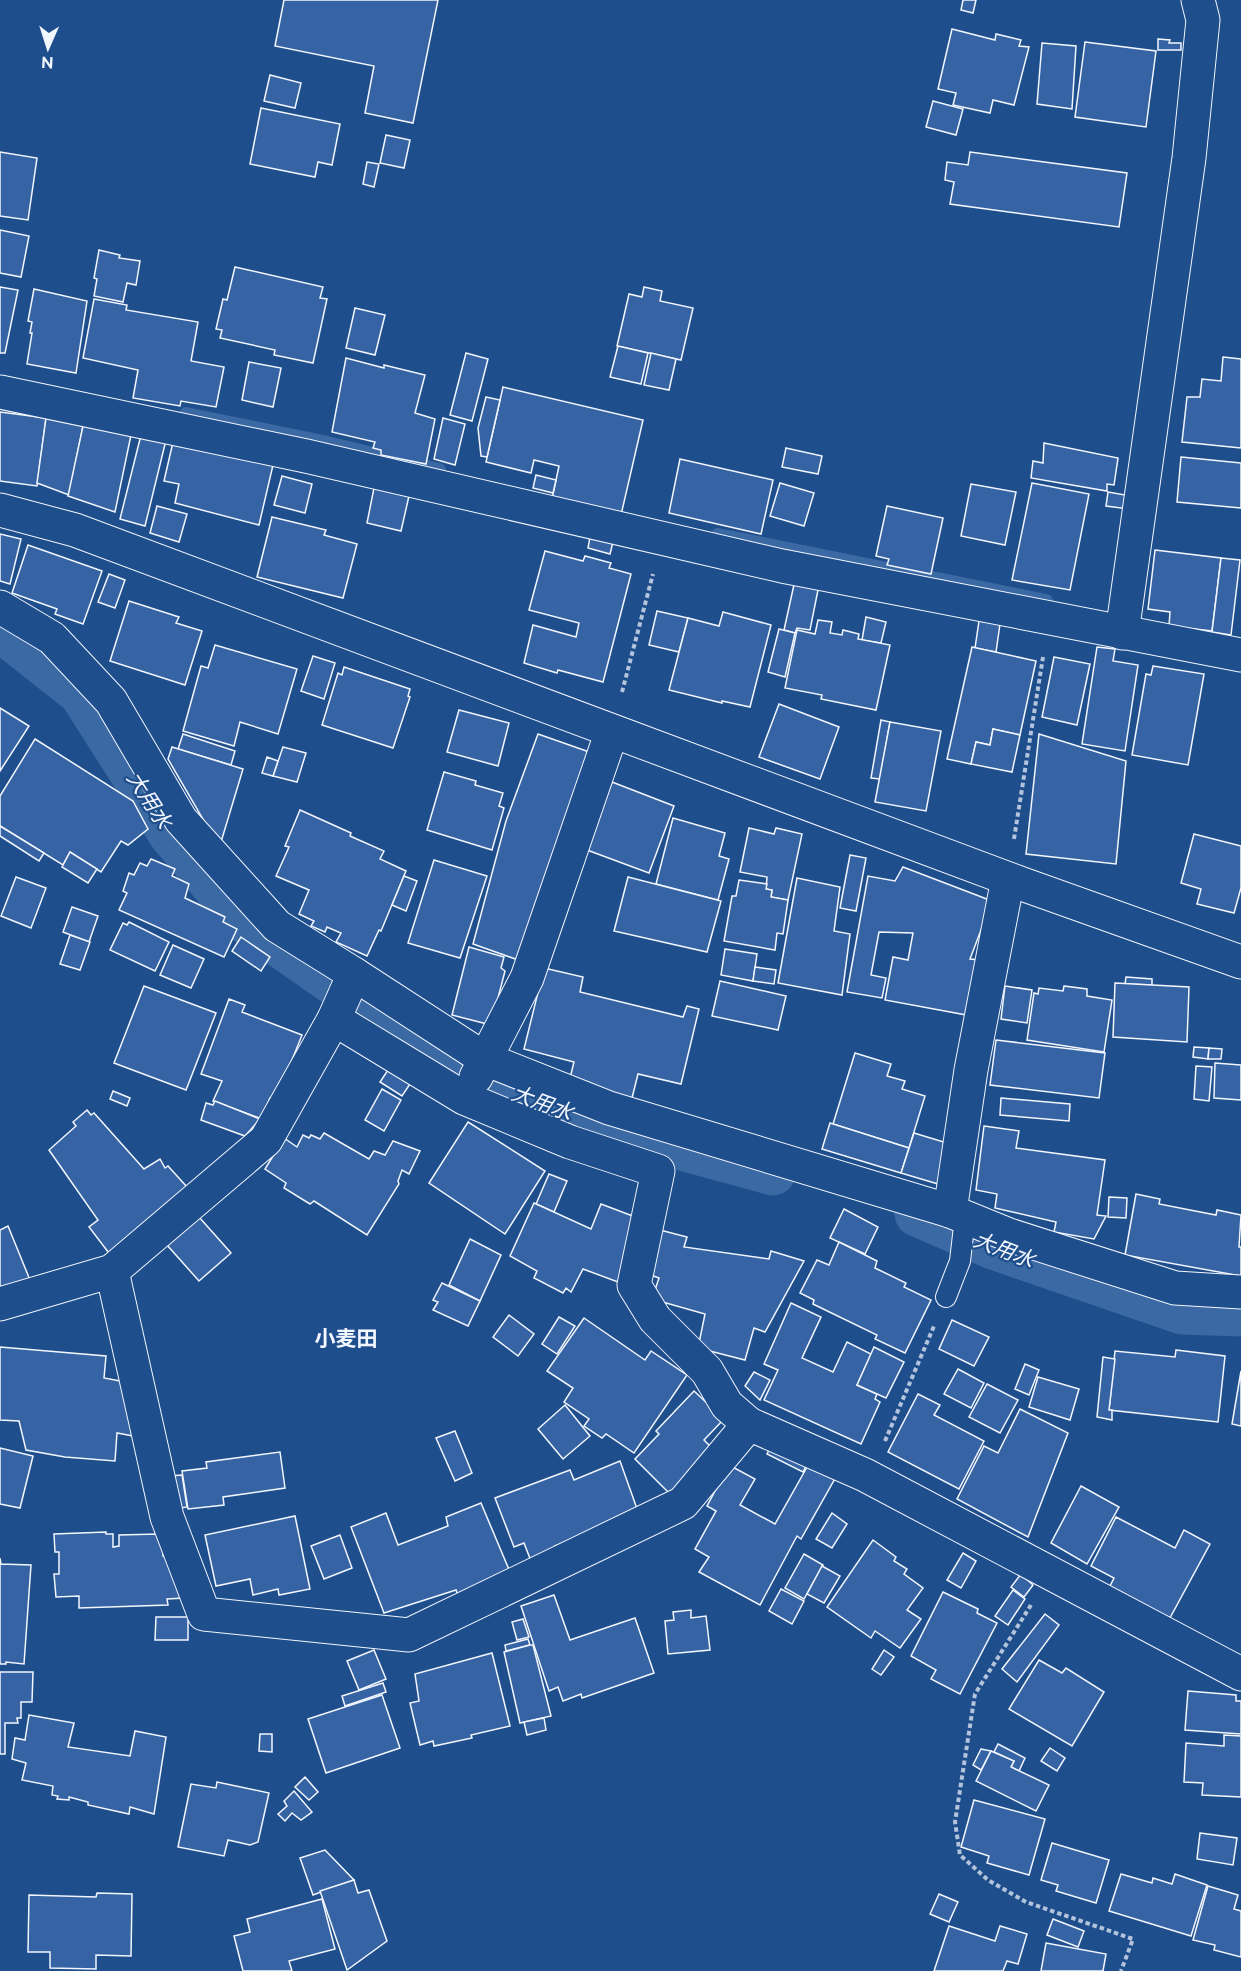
<svg xmlns="http://www.w3.org/2000/svg" width="1241" height="1971" viewBox="0 0 1241 1971" font-family="Raleway,'Noto Sans JP',sans-serif">
  <rect width="100%" height="100%" fill="#1f4e8c"/>
  <g fill="none" stroke-linecap="round" stroke-linejoin="round">
    <!-- stream -->
    <g stroke="#3b69a3" stroke-width="14">
      <path d="M186,414L323,442L439,470"/>
      <path d="M718,535L1046,601"/>
    </g>
    <!-- canal -->
    <g stroke="#3b69a3" stroke-width="45">
      <path d="M0,629L81,693L170,833L241,918L357,999L492,1084L630,1134L773,1173"/>
      <path d="M917,1214L993,1247L1182,1312L1241,1314"/>
    </g>
  </g>
  <!-- building -->
  <g fill="#3563a3" stroke="#f2f6ff" stroke-width="1.5">
    <path d="M284,0H438L413,123L365,113L374,66L275,46Z"/>
    <path d="M963,0H976L973,13L961,10Z"/>
    <path d="M952,29L995,40L996,34L1021,40L1019,46L1029,47L1014,105L993,100L990,113L953,105L956,93L938,89Z"/>
    <path d="M1158,39L1170,40L1169,43H1181V50H1158Z"/>
    <path d="M1085,42L1156,51L1146,127L1075,117Z"/>
    <path d="M1042,43L1076,46L1072,109L1037,104Z"/>
    <path d="M270,75L301,83L295,108L264,101Z"/>
    <path d="M933,101L963,109L956,135L926,127Z"/>
    <path d="M261,108L340,124L332,165L318,162L315,177L250,164Z"/>
    <path d="M386,135L410,140L404,168L380,163Z"/>
    <path d="M0,152L37,158L28,220L0,216Z"/>
    <path d="M970,152L1127,173L1119,227L950,204L954,182L945,180L947,162L968,165Z"/>
    <path d="M367,162L379,164L374,187L363,184Z"/>
    <path d="M0,230L29,236L21,277L0,273Z"/>
    <path d="M99,250L120,255L119,258L140,261L136,285L127,283L123,302L94,296L97,279L94,278Z"/>
    <path d="M235,267L323,287L320,298L327,299L313,363L274,355L275,350L220,338L222,330L216,329L223,299L227,300Z"/>
    <path d="M0,287L18,290L5,353H0Z"/>
    <path d="M644,287L662,291L660,301L693,308L681,360L617,346L629,294L642,297Z"/>
    <path d="M34,289L87,301L76,373L27,364L32,333H30L32,322L28,321Z"/>
    <path d="M94,299L127,305L126,310L198,322L191,361L224,367L216,407L181,401L180,406L133,398L138,370L83,358Z"/>
    <path d="M355,308L385,315L375,355L346,348Z"/>
    <path d="M618,346L648,353L641,384L610,377Z"/>
    <path d="M466,353L488,359L472,421L450,415Z"/>
    <path d="M651,353L676,359L669,390L644,385Z"/>
    <path d="M1223,357L1241,359V448L1182,442L1187,397H1200L1202,379L1221,381Z"/>
    <path d="M346,358L384,368V365L425,375L415,413L435,419L426,464L381,455V450L373,448L375,442L332,432Z"/>
    <path d="M249,362L281,368L273,407L242,400Z"/>
    <path d="M503,387L643,420L621,515L552,499L559,466L534,460L531,473L486,462Z"/>
    <path d="M486,397L500,400L487,457L481,456L478,428Z"/>
    <path d="M0,412L46,418L37,486L0,481Z"/>
    <path d="M46,418L83,426L69,495L37,483Z"/>
    <path d="M443,418L465,424L455,465L434,459Z"/>
    <path d="M83,426L131,435L115,512L68,496Z"/>
    <path d="M141,435L166,440L145,526L120,519Z"/>
    <path d="M173,442L273,465L259,525L175,503L179,484L164,481Z"/>
    <path d="M1044,443L1118,458L1114,485L1107,484V491L1031,478L1033,461L1043,463Z"/>
    <path d="M786,448L822,456L818,474L782,467Z"/>
    <path d="M1181,457L1241,463V508L1177,502Z"/>
    <path d="M680,459L773,480L761,534L669,513Z"/>
    <path d="M536,475L556,480L553,493L533,488Z"/>
    <path d="M282,476L312,484L305,513L274,505Z"/>
    <path d="M780,483L814,493L804,526L770,516Z"/>
    <path d="M1032,483L1089,494L1070,590L1012,580Z"/>
    <path d="M971,484L1016,492L1005,545L961,536Z"/>
    <path d="M374,488L409,496L401,531L367,523Z"/>
    <path d="M1108,492L1131,496L1129,509L1106,506Z"/>
    <path d="M157,506L187,514L179,542L150,533Z"/>
    <path d="M887,506L943,518L931,574L887,565L889,559L876,556Z"/>
    <path d="M272,517L326,530L324,535L357,544L343,598L257,577Z"/>
    <path d="M0,534L21,539L10,584L0,581Z"/>
    <path d="M590,537L613,542L610,554L588,548Z"/>
    <path d="M28,545L102,571L83,624L55,614L57,609L12,593Z"/>
    <path d="M1155,550L1221,558L1212,631L1169,626L1170,612L1148,609Z"/>
    <path d="M545,551L583,561L585,556L611,563L609,568L631,574L603,682L558,670L557,673L524,663L533,625L576,637L579,623L529,610Z"/>
    <path d="M1221,558L1240,560L1231,635L1212,632Z"/>
    <path d="M109,574L125,580L115,608L98,602Z"/>
    <path d="M795,580L819,585L810,630L797,628L795,633L784,630Z"/>
    <path d="M129,601L179,617L176,623L202,631L185,685L110,661Z"/>
    <path d="M657,611L688,618L679,652L649,645Z"/>
    <path d="M723,612L771,625L750,707L722,701V703L669,690L688,618L719,626Z"/>
    <path d="M866,617L886,622L881,643L862,640Z"/>
    <path d="M818,620L832,622L830,633L842,635L843,630L859,634L858,639L890,645L876,710L821,699L822,695L785,688L797,630L815,634Z"/>
    <path d="M979,621L1000,624L996,652L975,648Z"/>
    <path d="M779,629L795,633L785,677L768,672Z"/>
    <path d="M215,645L297,669L278,734L240,722L234,746L183,731L201,666L208,668Z"/>
    <path d="M972,647L1036,661L1020,735L993,729L990,745L976,742L971,764L947,759Z"/>
    <path d="M1097,647L1115,649L1113,661L1138,665L1125,751L1082,744Z"/>
    <path d="M313,656L335,663L324,699L301,691Z"/>
    <path d="M1054,657L1090,664L1077,725L1042,717Z"/>
    <path d="M1153,666L1204,674L1188,765L1132,755L1146,674L1151,675Z"/>
    <path d="M344,667L410,689L408,696L410,697L393,748L322,725L338,673L342,675Z"/>
    <path d="M779,704L839,727L820,779L759,757Z"/>
    <path d="M0,708L29,726L0,771Z"/>
    <path d="M459,710L509,723L498,766L447,752Z"/>
    <path d="M881,720L890,722L880,779L871,778Z"/>
    <path d="M890,722L941,731L926,811L875,802Z"/>
    <path d="M993,729L1020,735L1012,772L971,764L976,742L990,745Z"/>
    <path d="M183,734L235,751L231,765L178,749Z"/>
    <path d="M538,734L595,754L521,961L473,944L506,821Z"/>
    <path d="M1039,734L1126,761L1116,864L1026,854Z"/>
    <path d="M35,739L133,801L148,829L128,845L121,841L101,872L70,852L63,865L0,826V796Z"/>
    <path d="M172,747L243,769L221,842L215,840L168,759Z"/>
    <path d="M283,747L306,753L297,782L273,776Z"/>
    <path d="M267,757L278,761L273,776L262,773Z"/>
    <path d="M444,772L476,781L475,785L503,793L499,806L504,808L492,850L427,830Z"/>
    <path d="M612,782L674,806L649,873L587,850Z"/>
    <path d="M300,810L351,833L350,836L384,851L380,859L406,871L381,931L379,930L367,956L336,942L341,933L327,927L325,932L311,926L314,921L299,914L309,890L276,876L289,847L285,846Z"/>
    <path d="M673,818L725,833L719,856L729,859L718,900L656,884Z"/>
    <path d="M0,826L44,853L39,861L0,836Z"/>
    <path d="M749,828L774,834L776,828L802,834L788,900L771,897L772,890L766,889L767,877L740,872Z"/>
    <path d="M1194,834L1241,846V888L1234,913L1197,904L1201,889L1181,883Z"/>
    <path d="M70,852L97,869L88,883L62,867Z"/>
    <path d="M850,855L866,858L856,911L840,908Z"/>
    <path d="M151,859L175,869L172,876L189,884L185,898L225,917L223,922L237,929L224,957L119,910L127,893L123,891L129,873L134,875L140,863L147,866Z"/>
    <path d="M434,860L487,876L460,958L408,943Z"/>
    <path d="M903,867L992,901L970,959L981,960L972,1016L885,1000L893,957L908,960L913,933L879,932L871,975L886,978L882,998L847,992L868,876L895,881Z"/>
    <path d="M404,876L417,881L406,911L392,905Z"/>
    <path d="M16,877L46,888L31,928L1,916Z"/>
    <path d="M628,877L721,901L707,952L614,931Z"/>
    <path d="M797,878L840,887L834,931L850,934L842,995L778,983Z"/>
    <path d="M739,880L767,884L766,889L772,890L771,897L788,900L783,934L777,933L775,950L724,941L732,896H736Z"/>
    <path d="M72,907L98,916L89,942L63,932Z"/>
    <path d="M129,922L169,942L155,971L110,950L123,923L127,925Z"/>
    <path d="M70,935L90,942L80,970L60,964Z"/>
    <path d="M241,937L270,957L261,971L232,951Z"/>
    <path d="M173,945L204,959L191,988L160,975Z"/>
    <path d="M469,947L504,957L501,968L505,971L491,1025L452,1015Z"/>
    <path d="M725,949L757,954L753,981L721,975Z"/>
    <path d="M755,967L776,970L774,984L753,981Z"/>
    <path d="M544,968L583,977L580,992L683,1017L687,1006L699,1009L681,1084L638,1074L632,1098L569,1082L574,1062L524,1049Z"/>
    <path d="M1126,977L1152,979V985L1125,984Z"/>
    <path d="M720,981L786,996L778,1030L712,1016Z"/>
    <path d="M1115,983L1189,987L1187,1042L1113,1037Z"/>
    <path d="M144,986L216,1013L186,1090L114,1063Z"/>
    <path d="M1005,986L1032,990L1027,1023L1001,1019Z"/>
    <path d="M1064,986L1087,989V996L1112,1000L1104,1052L1027,1040L1034,993L1038,994L1039,988L1063,991Z"/>
    <path d="M229,999L245,1005L242,1012L302,1035L276,1100L270,1098L262,1119L213,1101L222,1081L201,1074Z"/>
    <path d="M996,1040L1105,1053L1099,1098L990,1085Z"/>
    <path d="M1194,1047L1209,1048L1208,1059L1193,1057Z"/>
    <path d="M1209,1048L1222,1049L1221,1059H1208Z"/>
    <path d="M855,1053L891,1064L887,1076L905,1081L902,1089L925,1096L909,1148L833,1124Z"/>
    <path d="M1215,1063L1241,1065V1100L1214,1098Z"/>
    <path d="M1196,1066L1212,1067L1209,1101L1194,1099Z"/>
    <path d="M388,1070L410,1084L402,1096L380,1082Z"/>
    <path d="M382,1089L401,1100L384,1131L365,1120Z"/>
    <path d="M113,1091L130,1098L127,1106L110,1099Z"/>
    <path d="M1001,1098L1070,1104L1069,1121L1000,1115Z"/>
    <path d="M215,1101L260,1119L245,1136L201,1120L206,1103L213,1105Z"/>
    <path d="M87,1110L91,1115L94,1113L144,1169L160,1159L165,1168L168,1166L187,1187L115,1261L89,1227L98,1220L49,1150L76,1126L73,1122Z"/>
    <path d="M468,1122L545,1171L505,1234L429,1183Z"/>
    <path d="M830,1123L909,1148L901,1173L822,1149Z"/>
    <path d="M984,1126L1019,1131L1016,1148L1105,1160L1097,1215L1106,1216L1094,1239L1054,1232L1056,1222L995,1208L997,1194L976,1190Z"/>
    <path d="M324,1133L369,1159L374,1151L385,1155L393,1141L420,1151L409,1174L402,1170L398,1181L399,1184L367,1235L314,1201L310,1204L284,1188L286,1183L265,1169L284,1138L297,1147L303,1135L309,1138L311,1135L320,1139Z"/>
    <path d="M914,1133L947,1143L938,1184L901,1173Z"/>
    <path d="M549,1174L567,1181L554,1212L536,1204Z"/>
    <path d="M1136,1194L1160,1199L1159,1204L1216,1215L1217,1210L1241,1215L1239,1247H1241V1276L1125,1255Z"/>
    <path d="M1109,1197L1127,1198L1126,1218L1108,1217Z"/>
    <path d="M534,1203L591,1229L601,1204L638,1218L618,1282L583,1269L571,1292L566,1288L563,1293L534,1278L537,1271L510,1256Z"/>
    <path d="M844,1209L878,1227L865,1254L830,1238Z"/>
    <path d="M199,1217L231,1253L199,1281L167,1245Z"/>
    <path d="M8,1226L30,1280L0,1292V1230Z"/>
    <path d="M660,1230L687,1237L684,1247L769,1259L771,1251L804,1261L765,1332L754,1328L745,1360L698,1348L705,1314L652,1299L659,1278L648,1274Z"/>
    <path d="M470,1239L501,1255L480,1301L449,1285Z"/>
    <path d="M839,1242L877,1261L875,1268L906,1283L904,1287L931,1300L905,1353L875,1339L877,1335L813,1304L814,1300L800,1293L817,1260L829,1265Z"/>
    <path d="M442,1283L480,1301L468,1326L433,1310L438,1302L433,1300Z"/>
    <path d="M791,1303L821,1317L802,1358L833,1372L847,1342L871,1354L857,1385L877,1394L875,1399L880,1402L861,1444L764,1400L778,1370L764,1364Z"/>
    <path d="M509,1315L534,1334L518,1356L493,1337Z"/>
    <path d="M559,1317L575,1326L557,1354L542,1344Z"/>
    <path d="M584,1318L645,1360L651,1351L687,1375L634,1453L606,1434L602,1438L584,1426L589,1419L564,1402L573,1388L547,1371Z"/>
    <path d="M952,1320L989,1337L974,1366L939,1349Z"/>
    <path d="M0,1347L106,1356L104,1378L125,1382L133,1436L117,1433L115,1461L65,1457L26,1450L19,1421L0,1420Z"/>
    <path d="M874,1347L904,1362L886,1398L857,1385Z"/>
    <path d="M1176,1350L1225,1356L1218,1422L1109,1410L1115,1351L1175,1357Z"/>
    <path d="M1103,1357L1115,1359L1109,1410H1112V1420L1097,1417Z"/>
    <path d="M1025,1364L1039,1370L1029,1395L1015,1389Z"/>
    <path d="M958,1369L984,1383L971,1408L944,1394Z"/>
    <path d="M1241,1371V1426L1232,1424Z"/>
    <path d="M754,1372L770,1380L760,1400L745,1386Z"/>
    <path d="M1038,1377L1079,1389L1070,1420L1029,1407Z"/>
    <path d="M987,1384L1018,1400L1000,1433L969,1417Z"/>
    <path d="M694,1391L724,1419L704,1440L714,1450L671,1495L635,1459L659,1434L656,1431Z"/>
    <path d="M918,1394L940,1405L934,1415L984,1441L959,1489L888,1452Z"/>
    <path d="M565,1405L590,1436L563,1459L538,1429Z"/>
    <path d="M1020,1409L1068,1433L1028,1537L957,1499L984,1446L998,1453Z"/>
    <path d="M455,1431L472,1473L455,1481L436,1438Z"/>
    <path d="M775,1439L810,1458L803,1472L767,1454Z"/>
    <path d="M0,1448L33,1456L20,1508L0,1504Z"/>
    <path d="M280,1452L285,1488L223,1497L224,1505L188,1509L182,1471L207,1468L206,1462Z"/>
    <path d="M811,1460L837,1475L801,1539L797,1536L760,1605L699,1572L709,1557L695,1549L716,1511L707,1506L729,1465L755,1479L740,1505L775,1524Z"/>
    <path d="M620,1461L641,1520L584,1535L555,1546L558,1551L531,1561L524,1543L514,1547L495,1498L570,1470L574,1480Z"/>
    <path d="M182,1475L187,1507L175,1509L170,1476Z"/>
    <path d="M1081,1486L1119,1507L1087,1564L1051,1543Z"/>
    <path d="M481,1503L510,1572L459,1598L456,1590L384,1613L351,1527L386,1513L398,1545L448,1526L446,1517Z"/>
    <path d="M832,1513L847,1524L832,1548L816,1539Z"/>
    <path d="M295,1516L310,1589L279,1595L278,1589L253,1595L250,1579L216,1586L205,1535Z"/>
    <path d="M1116,1517L1175,1548L1184,1530L1210,1544L1165,1627L1105,1596L1114,1578L1091,1566Z"/>
    <path d="M106,1532V1534H113V1547L119,1546V1535L158,1534L159,1541H163V1556H169L184,1598L167,1599L168,1605L79,1608V1596L56,1597L54,1574H59V1552H55L54,1534Z"/>
    <path d="M340,1535L352,1568L324,1579L311,1546Z"/>
    <path d="M873,1540L896,1557L894,1561L907,1569L904,1574L923,1588L907,1610L921,1619L900,1648L875,1631L871,1638L827,1607Z"/>
    <path d="M963,1553L976,1561L961,1588L947,1580Z"/>
    <path d="M804,1554L823,1565L804,1599L785,1588Z"/>
    <path d="M0,1558L1,1564L31,1565L24,1664L6,1662V1664H0Z"/>
    <path d="M822,1566L840,1576L824,1603L807,1594Z"/>
    <path d="M1021,1574L1033,1585L1024,1597L1011,1587Z"/>
    <path d="M781,1589L804,1601L792,1624L769,1611Z"/>
    <path d="M1013,1590L1025,1599L1008,1625L995,1616Z"/>
    <path d="M943,1592L978,1609L977,1613L997,1623L960,1694L931,1679L936,1670L911,1656Z"/>
    <path d="M554,1595L570,1640L635,1618L654,1673L582,1698L581,1694L563,1701L558,1687L549,1691L521,1606Z"/>
    <path d="M691,1610V1618L706,1616L710,1650L668,1654L665,1621L674,1620L673,1612Z"/>
    <path d="M1045,1614L1059,1625L1017,1682L1002,1669Z"/>
    <path d="M156,1617H188V1640H155Z"/>
    <path d="M523,1619L529,1637L517,1640L512,1622Z"/>
    <path d="M528,1639L530,1645L506,1651L505,1645Z"/>
    <path d="M530,1645H533L551,1716L520,1723L504,1652Z"/>
    <path d="M374,1650L386,1679L359,1690L347,1661Z"/>
    <path d="M884,1650L894,1657L881,1675L872,1669Z"/>
    <path d="M492,1653L510,1726L471,1735L472,1738L434,1746L433,1741L420,1745L410,1703L419,1701L415,1674Z"/>
    <path d="M1039,1660L1062,1673L1066,1668L1104,1692L1072,1746L1009,1709Z"/>
    <path d="M0,1672H33L32,1702H21V1718H17L18,1723H5V1754H0Z"/>
    <path d="M383,1683L386,1692L345,1706L342,1696Z"/>
    <path d="M1188,1691L1236,1695V1701H1241V1734L1185,1730Z"/>
    <path d="M382,1695L400,1748L326,1773L308,1719Z"/>
    <path d="M29,1715L74,1723L68,1747L130,1756L135,1731L166,1737L154,1814L130,1807L129,1814L88,1805V1802L69,1797V1800L57,1799L58,1796L52,1795L53,1786L22,1780L26,1763L12,1759L15,1738L25,1740Z"/>
    <path d="M544,1718L546,1730L527,1735L524,1722Z"/>
    <path d="M260,1734H272V1752L259,1751Z"/>
    <path d="M1224,1735L1241,1736V1797L1202,1795L1203,1783L1184,1782L1186,1743L1224,1746Z"/>
    <path d="M998,1744L1025,1758L1019,1771L1011,1767L1014,1761L994,1752Z"/>
    <path d="M1050,1748L1065,1758L1057,1771L1041,1761Z"/>
    <path d="M981,1749L991,1751L981,1770L973,1765Z"/>
    <path d="M991,1751L1014,1761L1011,1767L1049,1785L1036,1811L976,1781Z"/>
    <path d="M305,1777L318,1792L309,1800L295,1787Z"/>
    <path d="M217,1782L269,1793L258,1842L250,1845L228,1840L224,1856L178,1847L191,1784L216,1788Z"/>
    <path d="M294,1791L312,1812L301,1820L292,1813L285,1821L278,1814L287,1806L284,1801Z"/>
    <path d="M974,1800L1045,1819L1029,1875L987,1863L989,1856L961,1847Z"/>
    <path d="M1200,1833L1237,1838L1233,1865L1197,1859Z"/>
    <path d="M1052,1843L1109,1860L1096,1903L1056,1891L1058,1885L1041,1880Z"/>
    <path d="M325,1850L354,1880L313,1895L300,1858Z"/>
    <path d="M1121,1874L1152,1883L1153,1878L1172,1884L1175,1874L1207,1885L1191,1936L1109,1911Z"/>
    <path d="M354,1880L358,1893L369,1890L387,1941L347,1970L320,1891Z"/>
    <path d="M1208,1886L1238,1895L1234,1909L1241,1911V1957L1214,1950L1215,1945L1193,1940Z"/>
    <path d="M97,1893L132,1894L131,1956L96,1955V1969L50,1968V1952H28L29,1895L96,1897Z"/>
    <path d="M939,1894L958,1902L949,1922L930,1914Z"/>
    <path d="M322,1899L335,1949L289,1961L292,1971H243L234,1936L250,1932L247,1919Z"/>
    <path d="M1053,1919L1084,1931L1078,1947L1047,1935Z"/>
    <path d="M949,1926L995,1941L1000,1926L1027,1934L1018,1964L1007,1961L1003,1971H934Z"/>
    <path d="M1046,1943L1106,1954L1103,1971H1041Z"/>
  </g>
  <g fill="none" stroke-linecap="round" stroke-linejoin="round">
    <!-- service casing -->
    <g stroke="#f2f6ff" stroke-width="22">
      <path id="service" d="M946,1297L960,1261L965,1218"/>
    </g>
    <!-- minor casing -->
    <g stroke="#f2f6ff" stroke-width="35">
      <g id="minor">
        <path d="M0,392L306,456L782,566L1241,655"/>
        <path d="M0,607L52,638L111,701L181,820L277,926L354,974L334,1019L464,1098L570,1142L658,1171L634,1285L655,1319L707,1371L727,1405L749,1424L683,1503L409,1635L204,1614L167,1517L112,1271"/>
        <path d="M1122,633L1189,158L1203,20L1198,0"/>
        <path d="M354,974L485,1059L609,1108L950,1211L1009,1235L1175,1288L1241,1292"/>
        <path d="M476,1077L527,978L612,731"/>
        <path d="M950,1211L971,1070L1008,879"/>
        <path d="M0,1304L112,1271L266,1140L334,1019"/>
        <path d="M749,1424L865,1475L1241,1674"/>
      </g>
    </g>
    <!-- tertiary casing -->
    <g stroke="#f2f6ff" stroke-width="35">
      <path id="tertiary" d="M0,510L75,530L1025,885L1241,962"/>
    </g>
    <!-- path -->
    <g stroke="#b3c4dc" stroke-width="4" stroke-dasharray="4.5 3" stroke-linecap="butt">
      <path d="M622,692L653,574"/>
      <path d="M1014,839L1043,657"/>
      <path d="M885,1441L934,1326"/>
      <path d="M1031,1605L975,1694L955,1822L960,1855L988,1880L1026,1902L1133,1939L1121,1971"/>
    </g>
    <!-- service -->
    <use href="#service" stroke="#1f4e8c" stroke-width="20"/>
    <!-- minor -->
    <use href="#minor" stroke="#1f4e8c" stroke-width="33"/>
    <!-- tertiary -->
    <use href="#tertiary" stroke="#1f4e8c" stroke-width="33"/>
  </g>
  <g text-anchor="middle" stroke-width="4.5" stroke-linejoin="round" paint-order="stroke">
    <!-- water labels -->
    <g font-size="21" font-style="italic" fill="#f2f6ff" stroke="#1f4e8c">
      <text transform="translate(149 800) rotate(57)" y="7">大用水</text>
      <text transform="translate(542 1103) rotate(20)" y="7">大用水</text>
      <text transform="translate(1004 1250) rotate(21)" y="7">大用水</text>
    </g>
    <!-- neighbourhood labels -->
    <g font-size="21" font-weight="bold" fill="#f2f6ff" stroke="#1f4e8c">
      <text x="346" y="1346">小麦田</text>
    </g>
  </g>
  <!-- north arrow -->
  <g transform="translate(48 48) rotate(183)" stroke="#1f4e8c" stroke-width="4.5" paint-order="stroke">
  <path d="M0-4.5L10 22L0 15L-10 22Z" fill="#f2f6ff"/>
  <text y="-9" font-size="16" font-weight="bold" text-anchor="middle" fill="#f2f6ff">N</text>
  </g>
</svg>
